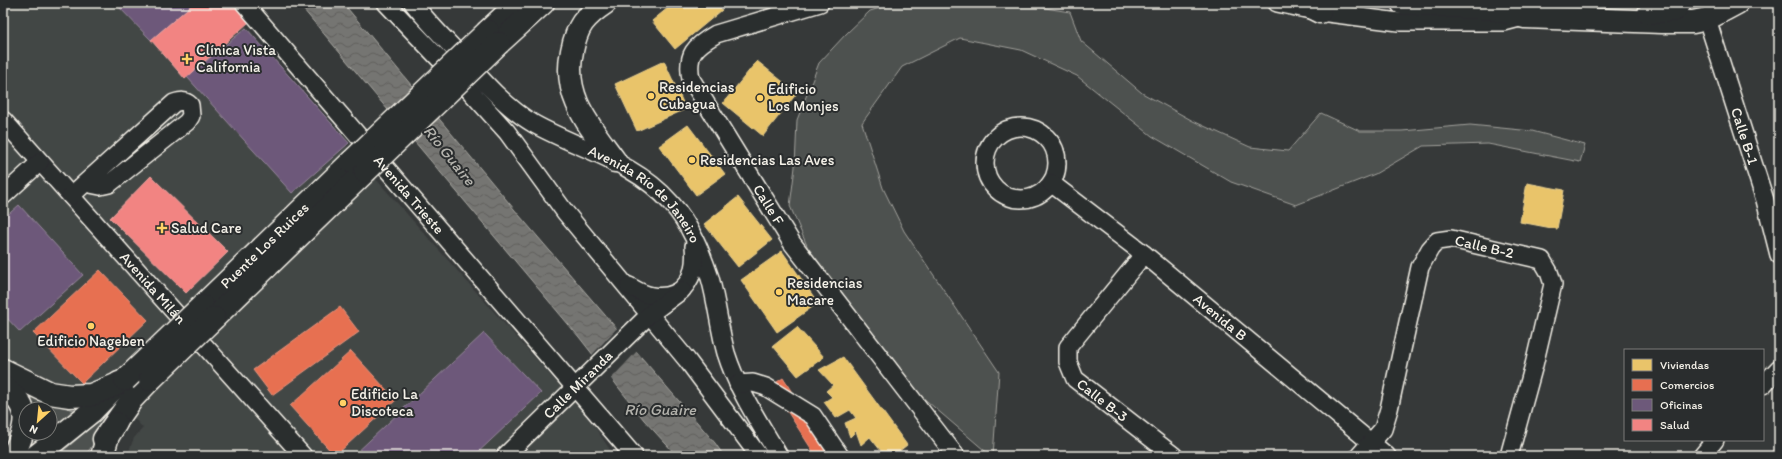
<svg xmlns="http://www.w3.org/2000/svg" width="1782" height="459" viewBox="0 0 1782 459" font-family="Itim,sans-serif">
  <defs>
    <pattern id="water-waves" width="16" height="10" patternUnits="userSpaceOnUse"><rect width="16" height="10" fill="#757572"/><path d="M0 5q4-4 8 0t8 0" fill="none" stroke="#5f5e5c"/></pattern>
  </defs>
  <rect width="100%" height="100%" fill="#363939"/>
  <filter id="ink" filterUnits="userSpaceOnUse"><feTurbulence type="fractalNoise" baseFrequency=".025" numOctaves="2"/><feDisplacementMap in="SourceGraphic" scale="8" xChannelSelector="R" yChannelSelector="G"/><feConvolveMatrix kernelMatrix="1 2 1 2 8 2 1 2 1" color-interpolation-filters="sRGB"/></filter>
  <g filter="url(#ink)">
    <!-- built -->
    <path fill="#434645" d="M3,3H227L350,150L591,421L614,456H127L134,438L143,428L99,380L84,389L69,390L34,374L3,357Z"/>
    <!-- grass -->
    <g fill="#4e514f" stroke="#a1a19c">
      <path d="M896,3H1014L1070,12L1081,41L1142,93L1193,121L1250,147L1288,151L1321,113L1360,131H1402L1470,125L1532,131L1585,145L1580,162L1488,144L1423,146L1375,174L1296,205L1231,182L1152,136L1077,76L1021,50L960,38L902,67L862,123L883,188L904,231L999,372L993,456H991L921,396L808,248L790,206L795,167L797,120L819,63L846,34L870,11Z"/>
      <path d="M136,383L85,456H57L108,413Z"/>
      <path d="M14,386C35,398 55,406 79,411L29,456L33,433H50V409H27Z"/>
    </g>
    <!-- water -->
    <path fill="url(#water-waves)" stroke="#a8a7a1" d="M298,3H343L519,215L715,443L724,456H677L644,420L579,337Z"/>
    <!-- pier -->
    <path fill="#363939" d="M618,327L638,350L610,380L591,356Z"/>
    <!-- homes -->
    <g fill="#e9c46a" stroke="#ecd290">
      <path d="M674,3H716L722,10L675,49L652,21Z"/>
      <path d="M664,61L686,109L637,131L615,84Z"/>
      <path d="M757,61L797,93L763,136L723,103Z"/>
      <path d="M688,125L725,174L696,195L659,146Z"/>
      <path d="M1527,183L1564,190L1557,229L1520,222Z"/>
      <path d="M738,197L772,240L738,267L704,224Z"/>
      <path d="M782,251L818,303L777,332L741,280Z"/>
      <path d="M797,327L824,357L798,376L773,346Z"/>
      <path d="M843,357L907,445L893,456H885L870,437L861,445L856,431L850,437L845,423L856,418L850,410L836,418L824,402L832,397L826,391L833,385L819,370Z"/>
    </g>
    <!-- shops -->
    <g fill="#e76f51" stroke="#eb967e">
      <path d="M100,270L148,320L82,383L33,333Z"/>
      <path d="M340,307L359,332L272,395L253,370Z"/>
      <path d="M351,351L396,400L335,456L290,406Z"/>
      <path d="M783,378L832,456H816L771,386Z"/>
    </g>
    <!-- offices -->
    <g fill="#6d597a" stroke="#96879b">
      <path d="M115,3H194L151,40Z"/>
      <path d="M246,28L349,143L292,193L187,77Z"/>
      <path d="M19,205L83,275L20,332L3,314V219Z"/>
      <path d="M484,333L541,393L474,456H353Z"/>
    </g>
    <!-- health -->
    <g fill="#f28482" stroke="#f3a5a1">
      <path d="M194,3H231L249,22L185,79L151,40Z"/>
      <path d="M151,176L228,252L186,293L110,218Z"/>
    </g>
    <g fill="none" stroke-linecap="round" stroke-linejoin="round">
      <!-- minor casing -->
      <g stroke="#f4f1e8" stroke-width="20">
        <g id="minor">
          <path id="s1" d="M244,3L634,456"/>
          <path d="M386,3L471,92L507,132L565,212L687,360L759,456"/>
          <path id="s2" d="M413,3C425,19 440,34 454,49C477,74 504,107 534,124C581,150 634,161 671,203C690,224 701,251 710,278C717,302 719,328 726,353C738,391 759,422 779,456"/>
          <path id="s3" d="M820,3L716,34C695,46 686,54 691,79L792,243L956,456"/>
          <path d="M1277,3L1320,12L1399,22H1504L1523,17"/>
          <path id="s4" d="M1707,19L1765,200L1779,255"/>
          <path id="s5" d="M3,120L303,456"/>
          <circle cx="1021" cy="163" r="36"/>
          <path id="s6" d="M1051,183L1144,254L1387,456"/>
          <path d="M3,196L40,162"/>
          <path d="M71,196L85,183L174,103C181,101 185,100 190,105L191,116L187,122L109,184L100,186L85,183"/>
          <path id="s7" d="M1144,254L1068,347V362L1075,379L1174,456"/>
          <path d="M629,286C636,290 644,295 652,296C686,301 697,274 694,246"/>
          <path d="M738,384L753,383L766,387L813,416L840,456"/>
          <path d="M1763,385L1779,368"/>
          <path id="s8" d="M505,456L650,314L682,290"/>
          <path id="s9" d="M1359,456L1383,429L1389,409L1420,267L1430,249L1437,241L1451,239L1542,260L1549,272L1553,284L1534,365L1509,456"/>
          <path d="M1702,456L1715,440"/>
        </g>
      </g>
      <!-- major casing -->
      <g stroke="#f4f1e8" stroke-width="25">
        <g id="major">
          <path d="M605,3C584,17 577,26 572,51C562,97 590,126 615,161"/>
          <path d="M1302,3L1320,12"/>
          <path d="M1402,3L1492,9L1525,17L1662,22H1693L1707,19L1737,3"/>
          <path d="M1649,13L1675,10L1680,3"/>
          <path d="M488,31L518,3"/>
          <path d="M499,43L543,3"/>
          <path id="s10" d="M202,306L351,162"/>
          <path d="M214,318L365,172"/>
          <path d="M104,439L132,399L150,380"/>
          <path d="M36,456L91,412L119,383"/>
        </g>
      </g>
      <!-- highway casing -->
      <g stroke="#f4f1e8" stroke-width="25">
        <g id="highway">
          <path d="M3,370L50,393L70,396L91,395L116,385"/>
          <path d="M3,386C33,408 27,426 13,456"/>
          <path d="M102,456L108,436L116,423"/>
        </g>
      </g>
      <!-- minor -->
      <use href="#minor" stroke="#2a2d2e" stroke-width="17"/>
      <!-- major -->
      <use href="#major" stroke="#2a2d2e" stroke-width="22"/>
      <!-- highway -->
      <use href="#highway" stroke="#2a2d2e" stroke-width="22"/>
      <!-- major-bridge casing -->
      <g stroke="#f4f1e8" stroke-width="25" stroke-linecap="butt">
        <g id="major-bridge">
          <path d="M351,162L488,31"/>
          <path d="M365,172L499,43"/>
          <path d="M125,380L202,306"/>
          <path d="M150,380L214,318"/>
        </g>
      </g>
      <!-- major-bridge -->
      <use href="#major-bridge" stroke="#2a2d2e" stroke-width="22"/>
    </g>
  </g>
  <!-- markers -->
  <g fill="#ffd166" stroke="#2a2d2e" stroke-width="1.5">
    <path d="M185 53h4v4h4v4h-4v4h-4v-4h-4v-4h4z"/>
    <circle cx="651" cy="96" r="4"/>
    <circle cx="760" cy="98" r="4"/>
    <circle cx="692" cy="160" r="4"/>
    <path d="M160 222h4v4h4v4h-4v4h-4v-4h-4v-4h4z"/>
    <circle cx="779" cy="292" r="4"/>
    <circle cx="91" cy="326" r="4"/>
    <circle cx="343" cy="403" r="4"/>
  </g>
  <g text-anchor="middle" stroke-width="4" stroke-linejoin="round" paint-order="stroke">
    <!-- poi labels -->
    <g font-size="15" fill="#f4f1e8" stroke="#2a2d2e" text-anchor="start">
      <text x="196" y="55">Clínica Vista<tspan x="196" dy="17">California</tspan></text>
      <text x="659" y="92">Residencias<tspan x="659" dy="17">Cubagua</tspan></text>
      <text x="768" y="94">Edificio<tspan x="768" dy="17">Los Monjes</tspan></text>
      <text x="700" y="165">Residencias Las Aves</text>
      <text x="171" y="233">Salud Care</text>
      <text x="787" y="288">Residencias<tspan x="787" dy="17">Macare</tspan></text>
      <text x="91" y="346" text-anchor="middle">Edificio Nageben</text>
      <text x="351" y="399">Edificio La<tspan x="351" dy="17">Discoteca</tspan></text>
    </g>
    <!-- street labels -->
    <g font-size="15" fill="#f4f1e8" stroke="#2a2d2e">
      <text dy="5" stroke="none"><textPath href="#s4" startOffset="123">Calle B-1</textPath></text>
      <text dy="5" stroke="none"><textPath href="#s1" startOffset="253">Avenida Trieste</textPath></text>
      <text dy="5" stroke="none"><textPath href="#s2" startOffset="305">Avenida Río de Janeiro</textPath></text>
      <text dy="5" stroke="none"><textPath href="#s3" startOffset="313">Calle F</textPath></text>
      <text dy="5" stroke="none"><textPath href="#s10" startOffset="87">Puente Los Ruices</textPath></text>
      <text dy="5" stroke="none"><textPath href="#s9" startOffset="282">Calle B-2</textPath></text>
      <text dy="5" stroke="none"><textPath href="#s5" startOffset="225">Avenida Milán</textPath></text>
      <text dy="5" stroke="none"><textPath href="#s6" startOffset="216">Avenida B</textPath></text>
      <text dy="5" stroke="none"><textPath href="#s8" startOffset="102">Calle Miranda</textPath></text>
      <text dy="5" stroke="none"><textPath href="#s7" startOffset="188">Calle B-3</textPath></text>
    </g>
    <!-- water labels -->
    <g font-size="16" font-style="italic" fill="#b4b3ad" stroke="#2a2d2e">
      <text transform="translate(450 155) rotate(51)" y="6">Río Guaire</text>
      <text x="660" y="415">Río Guaire</text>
    </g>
  </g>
  <!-- margin -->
  <rect width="1782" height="459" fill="none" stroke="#2a2d2e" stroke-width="16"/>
  <rect x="8" y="8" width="1766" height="443" fill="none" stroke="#f4f1e8" stroke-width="1.5" filter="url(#ink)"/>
  <!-- legend -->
  <rect x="1624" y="349" width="140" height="92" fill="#2a2d2e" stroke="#7b7b78"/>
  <rect x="1632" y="359" width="20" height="12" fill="#e9c46a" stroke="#7b7b78"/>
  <text x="1660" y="369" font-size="12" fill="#f4f1e8">Viviendas</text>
  <rect x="1632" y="379" width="20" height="12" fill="#e76f51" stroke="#7b7b78"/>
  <text x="1660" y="389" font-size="12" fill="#f4f1e8">Comercios</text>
  <rect x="1632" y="399" width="20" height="12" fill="#6d597a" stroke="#7b7b78"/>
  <text x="1660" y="409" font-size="12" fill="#f4f1e8">Oficinas</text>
  <rect x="1632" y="419" width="20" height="12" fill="#f28482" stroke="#7b7b78"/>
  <text x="1660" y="429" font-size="12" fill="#f4f1e8">Salud</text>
  <!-- north arrow -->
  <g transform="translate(38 421) rotate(207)"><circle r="19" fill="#2a2d2e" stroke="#7b7b78"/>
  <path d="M0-3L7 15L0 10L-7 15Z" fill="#ffd166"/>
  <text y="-6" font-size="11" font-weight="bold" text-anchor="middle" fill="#f4f1e8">N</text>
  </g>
</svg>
